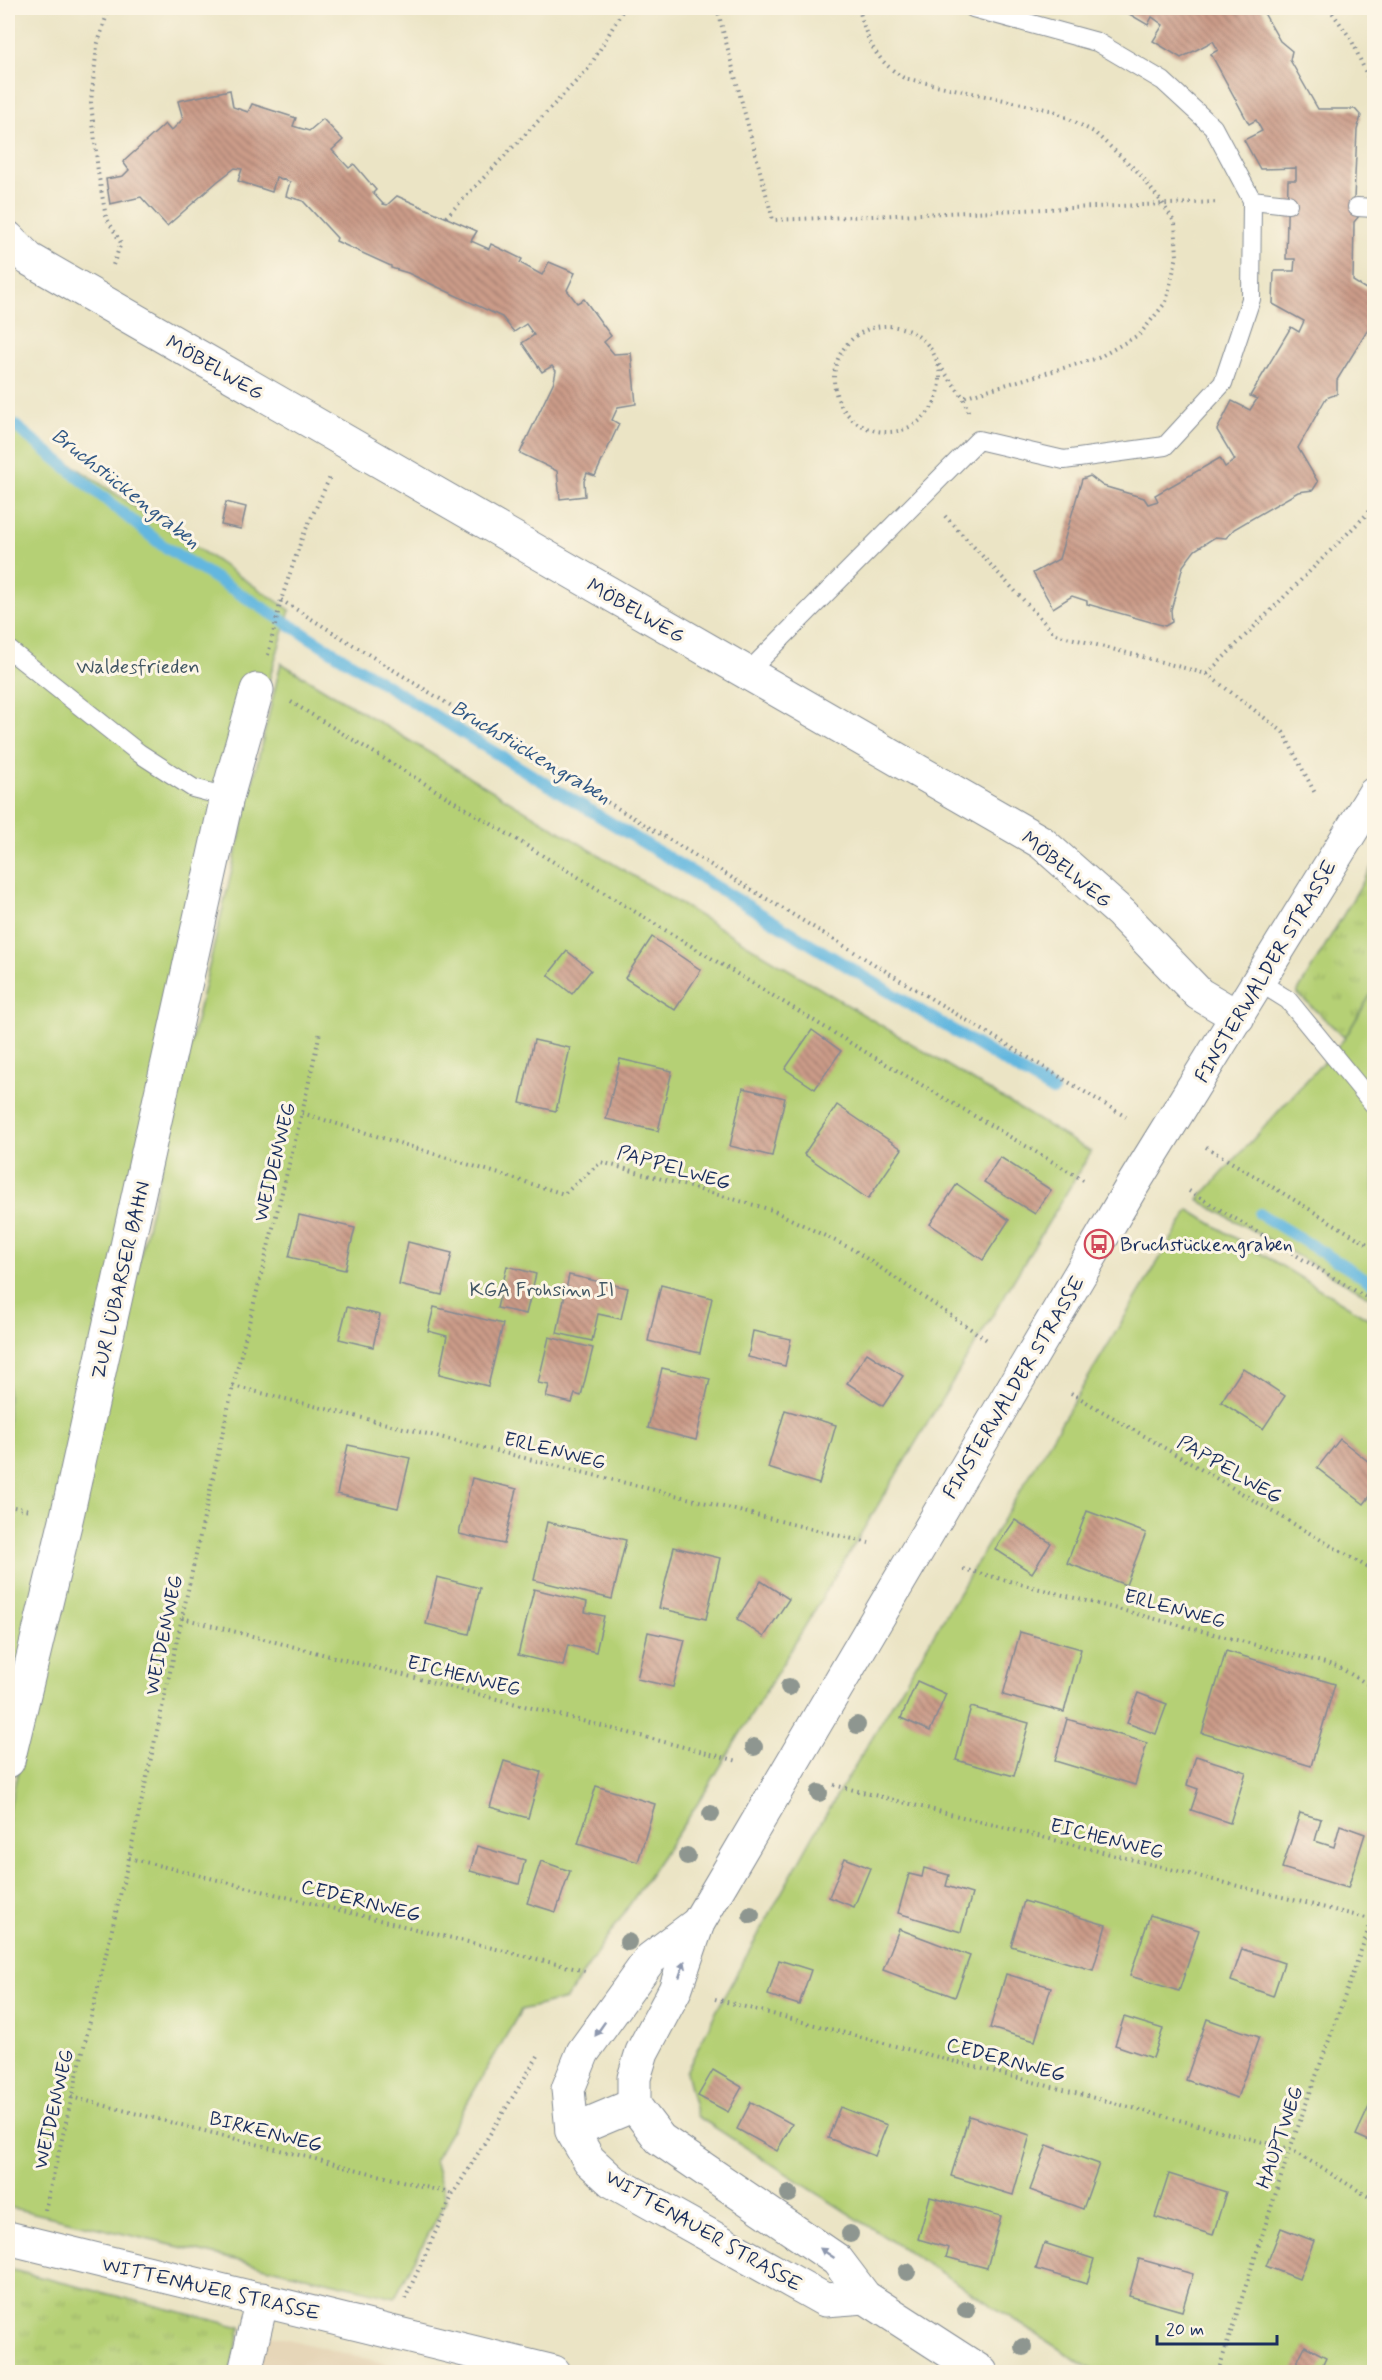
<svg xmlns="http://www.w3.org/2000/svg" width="1382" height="2380" viewBox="0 0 1382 2380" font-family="Mynerve,sans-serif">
  <defs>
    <pattern id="grass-tufts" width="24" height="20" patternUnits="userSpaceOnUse" patternTransform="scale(1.5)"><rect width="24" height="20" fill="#b5d075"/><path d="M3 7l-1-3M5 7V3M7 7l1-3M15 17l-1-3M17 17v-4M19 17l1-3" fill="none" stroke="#9bb368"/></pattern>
    <pattern id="building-back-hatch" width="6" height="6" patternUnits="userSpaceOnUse" patternTransform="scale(1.5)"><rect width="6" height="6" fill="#cb9b88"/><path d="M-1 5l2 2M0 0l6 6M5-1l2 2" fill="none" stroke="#a47f72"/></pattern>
  </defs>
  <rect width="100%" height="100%" fill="#fcf5e5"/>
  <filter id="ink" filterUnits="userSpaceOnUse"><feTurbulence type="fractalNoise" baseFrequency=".0167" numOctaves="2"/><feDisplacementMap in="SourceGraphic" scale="12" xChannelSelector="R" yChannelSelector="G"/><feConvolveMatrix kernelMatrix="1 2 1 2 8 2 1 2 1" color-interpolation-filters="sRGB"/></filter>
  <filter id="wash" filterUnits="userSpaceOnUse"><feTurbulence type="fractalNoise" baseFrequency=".008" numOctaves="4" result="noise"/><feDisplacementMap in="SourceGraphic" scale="24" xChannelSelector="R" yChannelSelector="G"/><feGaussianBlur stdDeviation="1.35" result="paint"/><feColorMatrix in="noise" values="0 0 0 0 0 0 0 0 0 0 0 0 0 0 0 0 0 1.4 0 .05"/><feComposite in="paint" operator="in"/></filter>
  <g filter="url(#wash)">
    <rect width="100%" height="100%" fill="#ebe4c5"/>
    <!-- built -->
    <path fill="#e6d6b8" d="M264,2333L419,2372H254Z"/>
    <!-- grass -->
    <g fill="url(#grass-tufts)" stroke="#68806a" stroke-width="1.5">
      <path d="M1374,863V989L1345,1038L1297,993Z"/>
      <path d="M8,2269L241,2327L230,2372H8Z"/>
    </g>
    <!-- garden -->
    <g fill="#b5d075" stroke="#68806a" stroke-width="1.5">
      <path d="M8,422L290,610L269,680L8,1714Z"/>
      <path d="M281,663L1091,1152L702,1797L566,1999L521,2010L434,2160L446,2201L395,2297L8,2207V1813Z"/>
      <path d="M1374,989V1299L1198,1200L1345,1038Z"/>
      <path d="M1189,1210L1374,1322V2372H1095L697,2116L686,2072L722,2000L814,1834Z"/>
    </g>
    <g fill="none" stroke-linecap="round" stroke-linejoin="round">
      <!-- stream -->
      <g stroke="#63b7df" stroke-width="12">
        <path d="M8,420L162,545L474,740L1053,1091"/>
        <path d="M1260,1214L1374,1284"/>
      </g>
    </g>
    <g id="blocks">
      <!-- building -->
      <g fill="url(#building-back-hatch)">
        <path d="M1119,8H1261L1280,41L1292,51L1290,60L1318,109H1355L1361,116L1357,130L1354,199L1359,216L1354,222L1353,281L1374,294V320L1337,380V394L1326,398L1298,448L1318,482L1313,490L1298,492L1234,529L1226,538L1215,537L1195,550L1183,566L1171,610L1172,622L1165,626L1087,604V601L1072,596L1053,608L1033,573L1059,559L1082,479L1090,476L1103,486L1144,498L1148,504L1158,501L1155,495L1220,458L1225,467L1235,460L1217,430L1232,401L1250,410L1257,399L1250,396L1291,327L1299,332L1304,321L1273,304L1274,271H1294L1295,259H1286L1288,180H1296V168L1260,169L1244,140L1262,131L1256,120L1249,124L1211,54L1218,50L1213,41L1181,58L1153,41L1163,25L1152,17L1148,25Z"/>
        <path d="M230,90L233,107L248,112L252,104L296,118L293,126L309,131L323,119L343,140L332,150L349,168L354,164L376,190L373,193L383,204L387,205L397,196L477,231L471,241L489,249L491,244L522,259L520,263L542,275L549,262L575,273L567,290L577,303L584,299L611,336L604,342L614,354L631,353L636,404L618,407L612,420L619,424L595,476L587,473L584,481L585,496L560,499L557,471L520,453L554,381L556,371L552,366L542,372L522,343L534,335L526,324L514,332L502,317L408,273L391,268V266L336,241L337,238L303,201L286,196L290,182L276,177L272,192L238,181L242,169L235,168L218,181L167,226L141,197L110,204L106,179L123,176L129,170L123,162L165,124L171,131L183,119L178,101Z"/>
        <path d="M226,502L246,507L241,529L221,525Z"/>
        <path d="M652,937L701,970L675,1010L625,978Z"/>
        <path d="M567,951L591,970L572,994L548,975Z"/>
        <path d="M812,1030L841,1051L815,1089L785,1069Z"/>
        <path d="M534,1040L570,1048L556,1111L520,1103Z"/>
        <path d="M620,1059L672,1071L658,1131L606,1119Z"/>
        <path d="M743,1088L785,1098L772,1156L730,1146Z"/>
        <path d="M837,1105L902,1149L868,1199L804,1154Z"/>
        <path d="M1000,1157L1051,1190L1035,1214L984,1182Z"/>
        <path d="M957,1184L1009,1220L983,1260L930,1224Z"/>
        <path d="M299,1215L355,1228L345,1270L289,1257Z"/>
        <path d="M408,1242L452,1253L442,1295L399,1285Z"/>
        <path d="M507,1266L536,1274L526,1314L497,1308Z"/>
        <path d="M569,1275L628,1288L621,1319L598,1314L592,1341L557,1333Z"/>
        <path d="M661,1285L712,1298L700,1353L648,1341Z"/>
        <path d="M347,1307L380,1315L373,1347L339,1339Z"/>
        <path d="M434,1307L503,1324L488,1386L439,1374L447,1336L428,1331Z"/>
        <path d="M753,1331L791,1339L785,1366L748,1357Z"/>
        <path d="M549,1337L593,1348L581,1396L575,1394L572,1403L546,1397L549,1385L538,1383Z"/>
        <path d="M867,1353L903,1376L883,1406L847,1383Z"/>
        <path d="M662,1368L710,1379L696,1440L648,1428Z"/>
        <path d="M1243,1368L1285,1396L1263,1429L1221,1402Z"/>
        <path d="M785,1410L836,1425L819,1484L768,1468Z"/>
        <path d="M1340,1439L1374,1466V1491L1364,1504L1317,1468Z"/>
        <path d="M348,1445L410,1458L398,1508L337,1494Z"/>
        <path d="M472,1478L517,1489L504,1544L459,1534Z"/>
        <path d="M1087,1511L1146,1533L1126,1585L1067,1563Z"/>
        <path d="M1015,1520L1051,1543L1032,1573L995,1549Z"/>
        <path d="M547,1522L626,1540L612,1599L534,1580Z"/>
        <path d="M674,1547L720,1558L706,1619L659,1608Z"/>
        <path d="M437,1577L480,1588L469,1634L426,1624Z"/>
        <path d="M761,1581L789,1599L764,1637L737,1619Z"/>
        <path d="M534,1589L587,1602L585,1612L604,1616L596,1652L568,1645L563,1666L518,1655Z"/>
        <path d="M648,1632L685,1640L673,1687L637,1679Z"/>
        <path d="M1020,1632L1081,1649L1064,1712L1003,1695Z"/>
        <path d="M1226,1651L1335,1684L1311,1766L1202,1733Z"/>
        <path d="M917,1681L946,1694L930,1731L901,1718Z"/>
        <path d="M1138,1693L1167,1704L1156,1734L1127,1723Z"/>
        <path d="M971,1707L1029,1723L1014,1776L956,1760Z"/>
        <path d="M1067,1719L1147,1743L1135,1785L1055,1761Z"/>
        <path d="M1196,1756L1246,1772L1230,1823L1191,1810L1198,1789L1187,1785Z"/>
        <path d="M504,1761L541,1772L528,1818L490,1807Z"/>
        <path d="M596,1786L655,1804L638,1862L578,1844Z"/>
        <path d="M1300,1813L1321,1819L1315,1841L1334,1847L1340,1825L1365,1834L1348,1888L1282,1868Z"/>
        <path d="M477,1846L525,1860L519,1884L470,1871Z"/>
        <path d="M845,1858L870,1868L854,1907L829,1897Z"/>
        <path d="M541,1861L570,1871L556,1912L527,1903Z"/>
        <path d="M924,1868L949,1875L946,1886L972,1894L961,1932L898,1913L909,1874L922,1877Z"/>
        <path d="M1024,1901L1106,1925L1093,1970L1011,1946Z"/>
        <path d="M1150,1915L1199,1930L1179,1991L1130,1976Z"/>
        <path d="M899,1929L970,1956L955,1997L883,1970Z"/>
        <path d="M1242,1949L1284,1963L1273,1996L1231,1981Z"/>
        <path d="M779,1960L811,1970L799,2005L768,1995Z"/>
        <path d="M1006,1974L1051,1987L1035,2041L990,2028Z"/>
        <path d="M1124,2017L1163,2029L1153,2058L1115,2045Z"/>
        <path d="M1207,2019L1259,2037L1237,2098L1186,2080Z"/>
        <path d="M713,2070L742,2087L728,2112L698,2096Z"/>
        <path d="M1374,2096V2143L1356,2135Z"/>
        <path d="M751,2102L792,2124L777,2151L737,2129Z"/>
        <path d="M840,2107L887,2125L875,2156L828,2138Z"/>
        <path d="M969,2116L1030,2135L1013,2195L951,2176Z"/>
        <path d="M1047,2145L1099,2164L1083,2209L1030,2190Z"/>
        <path d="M1169,2174L1226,2192L1213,2235L1155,2217Z"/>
        <path d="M930,2197L1001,2216L987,2268L946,2257L949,2248L918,2239Z"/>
        <path d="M1281,2228L1314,2241L1299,2279L1266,2266Z"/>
        <path d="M1044,2243L1094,2259L1087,2284L1036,2269Z"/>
        <path d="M1139,2259L1193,2274L1182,2311L1129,2296Z"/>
        <path d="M1305,2346L1326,2357L1319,2372H1292Z"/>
      </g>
    </g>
  </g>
  <g filter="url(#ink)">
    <use href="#blocks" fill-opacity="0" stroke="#838a92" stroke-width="1.5"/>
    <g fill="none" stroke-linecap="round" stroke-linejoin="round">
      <!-- service casing -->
      <g stroke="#838a92" stroke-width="20">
        <g id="service">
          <path d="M1252,200L1288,204"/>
          <path d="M1357,207L1374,208"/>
          <path d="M8,649L139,753L193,788L227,797"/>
          <path d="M747,673L978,440L1064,460L1165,446L1223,383L1251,299L1252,200L1213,127L1163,81L1097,42L973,8"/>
          <path d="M1259,982L1288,1000L1374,1105"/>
        </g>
      </g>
      <!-- minor casing -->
      <g stroke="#838a92" stroke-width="35">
        <g id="minor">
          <path d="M8,238L29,259L1041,842L1121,913L1199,994L1238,1017"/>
          <path d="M8,1761L67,1516L227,797L257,690"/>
          <path d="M8,2238L554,2372"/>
          <path d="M245,2372L262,2299"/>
        </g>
      </g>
      <!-- tertiary casing -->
      <g stroke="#838a92" stroke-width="35">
        <g id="tertiary">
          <path d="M698,1923L650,1959L583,2052L568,2089L572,2131L589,2160L612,2181L825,2300L865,2297"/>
          <path d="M634,2105V2078L642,2052L675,1990L698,1923L1129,1191L1374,794"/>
          <path d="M634,2105L660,2139L837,2260L865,2297L981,2372"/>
          <path d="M572,2131L634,2105"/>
        </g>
      </g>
      <!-- path -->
      <g stroke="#838a92" stroke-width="4" stroke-dasharray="1.5 4.5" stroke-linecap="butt">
        <path d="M109,8L97,46L91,102L98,172L106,217L121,243L113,265"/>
        <path d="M717,8L773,220L1218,202"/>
        <path d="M859,8C867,41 874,59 904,78L1054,111L1094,132L1138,172L1163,204L1175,223L1177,256L1166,302L1140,334L1098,358L963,397"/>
        <path d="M1329,8L1351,39L1374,91"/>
        <path d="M446,217L589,68L624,8"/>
        <circle cx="887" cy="379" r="53"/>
        <path d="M939,365L963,397L969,414"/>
        <path d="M945,516L1055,634L1207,674L1283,732L1316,795"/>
        <path d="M281,600L543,763L1126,1117"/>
        <path d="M268,655L281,600L302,538L331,475"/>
        <path d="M1207,674L1374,507"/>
        <path d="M291,702L857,1047L1087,1182"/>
        <path d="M302,1113L564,1194L601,1162L772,1210L854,1250L987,1340"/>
        <path d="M1206,1147L1374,1248"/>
        <path d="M1189,1191L1374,1302"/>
        <path d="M233,1386L869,1543"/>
        <path d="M1071,1393L1374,1571"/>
        <path d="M8,1506L30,1510"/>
        <path d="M963,1569L1337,1666L1374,1688"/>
        <path d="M182,1618L738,1761"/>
        <path d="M834,1785L1374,1920"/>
        <path d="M129,1858L585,1971"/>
        <path d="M715,1999L1290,2149L1374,2200"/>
        <path d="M71,2097L453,2194"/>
        <path d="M45,2210L129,1858L233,1386L302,1113L320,1032"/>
        <path d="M405,2299L453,2194L538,2056"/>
        <path d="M1218,2372L1290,2149L1374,1914"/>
      </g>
      <!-- service -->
      <use href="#service" stroke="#fff" stroke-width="18"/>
      <!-- minor -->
      <use href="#minor" stroke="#fff" stroke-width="33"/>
      <!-- tertiary -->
      <use href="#tertiary" stroke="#fff" stroke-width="33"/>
    </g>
    <!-- trees -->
    <g fill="#8e9690">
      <circle cx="789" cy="1687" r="9"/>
      <circle cx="857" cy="1725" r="9"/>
      <circle cx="754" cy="1747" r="9"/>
      <circle cx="819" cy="1793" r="9"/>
      <circle cx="711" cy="1814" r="9"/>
      <circle cx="687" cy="1856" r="9"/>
      <circle cx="751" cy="1915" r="9"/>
      <circle cx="628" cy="1942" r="9"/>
      <circle cx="789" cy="2194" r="9"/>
      <circle cx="850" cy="2234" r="9"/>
      <circle cx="907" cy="2272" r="9"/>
      <circle cx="966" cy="2310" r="9"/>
      <circle cx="1023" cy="2347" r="9"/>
    </g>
    <!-- one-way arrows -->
    <defs><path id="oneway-solid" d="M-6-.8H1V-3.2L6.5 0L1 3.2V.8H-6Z" transform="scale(1.5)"/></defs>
    <g fill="#8d97ae">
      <use href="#oneway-solid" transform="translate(682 1969) rotate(-71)"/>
      <use href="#oneway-solid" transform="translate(600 2029) rotate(125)"/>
      <use href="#oneway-solid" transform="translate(827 2253) rotate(-146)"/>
    </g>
  </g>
  <!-- icons -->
  <defs>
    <g id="bus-ring" transform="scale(1.5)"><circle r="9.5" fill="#fcf5e5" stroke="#d1495b" stroke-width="1.5"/><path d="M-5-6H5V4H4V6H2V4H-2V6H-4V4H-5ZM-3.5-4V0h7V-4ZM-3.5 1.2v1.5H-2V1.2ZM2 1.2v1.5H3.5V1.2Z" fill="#d1495b"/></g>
  </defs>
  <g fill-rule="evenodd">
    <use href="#bus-ring" x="1099" y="1244"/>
  </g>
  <g text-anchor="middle" stroke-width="6" stroke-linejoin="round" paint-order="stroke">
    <!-- street labels -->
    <g font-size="20" fill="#1b2f5e" stroke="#fcf5e5">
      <text transform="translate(215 367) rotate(30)" y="7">MÖBELWEG</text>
      <text transform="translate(636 610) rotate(30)" y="7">MÖBELWEG</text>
      <text transform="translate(1067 869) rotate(39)" y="7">MÖBELWEG</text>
      <text transform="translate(1265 971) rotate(-59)" y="7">FINSTERWALDER STRASSE</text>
      <text transform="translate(274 1162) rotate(-76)" y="7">WEIDENWEG</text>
      <text transform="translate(674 1167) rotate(16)" y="7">PAPPELWEG</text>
      <text transform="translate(120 1280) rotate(-77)" y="7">ZUR LÜBARSER BAHN</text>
      <text transform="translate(1013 1387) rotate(-59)" y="7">FINSTERWALDER STRASSE</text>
      <text transform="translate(555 1450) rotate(14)" y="7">ERLENWEG</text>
      <text transform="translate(1230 1469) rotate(30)" y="7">PAPPELWEG</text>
      <text transform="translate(1175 1608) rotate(15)" y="7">ERLENWEG</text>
      <text transform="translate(163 1635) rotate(-78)" y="7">WEIDENWEG</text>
      <text transform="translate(464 1675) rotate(14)" y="7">EICHENWEG</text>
      <text transform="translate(1107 1838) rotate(14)" y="7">EICHENWEG</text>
      <text transform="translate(361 1900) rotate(14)" y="7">CEDERNWEG</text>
      <text transform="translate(1006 2059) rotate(15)" y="7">CEDERNWEG</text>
      <text transform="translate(53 2109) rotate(-77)" y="7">WEIDENWEG</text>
      <text transform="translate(266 2131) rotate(14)" y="7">BIRKENWEG</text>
      <text transform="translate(1279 2137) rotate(-71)" y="7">HAUPTWEG</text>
      <text transform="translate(704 2230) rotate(30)" y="7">WITTENAUER STRASSE</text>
      <text transform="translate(211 2288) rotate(13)" y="7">WITTENAUER STRASSE</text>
    </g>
    <!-- park labels -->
    <g font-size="20" fill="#425764" stroke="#fcf5e5">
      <text x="138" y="673">Waldesfrieden</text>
      <text x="542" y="1296">KGA Frohsinn II</text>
    </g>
    <!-- poi labels -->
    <g font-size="20" fill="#1b2f5e" stroke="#fcf5e5" text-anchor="start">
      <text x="1120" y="1251">Bruchstückengraben</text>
    </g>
    <!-- water labels -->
    <g font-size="21" font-style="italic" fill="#315885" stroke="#fcf5e5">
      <text transform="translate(126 488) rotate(38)" y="7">Bruchstückengraben</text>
      <text transform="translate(531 752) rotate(31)" y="7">Bruchstückengraben</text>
    </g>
  </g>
  <!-- margin -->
  <rect width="1382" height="2380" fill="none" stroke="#fcf5e5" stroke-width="30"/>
  <!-- scale -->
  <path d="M1157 2335v9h120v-9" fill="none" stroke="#1b2f5e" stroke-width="3"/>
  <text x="1166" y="2335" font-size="18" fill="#1b2f5e" stroke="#fcf5e5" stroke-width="4.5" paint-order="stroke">20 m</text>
</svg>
